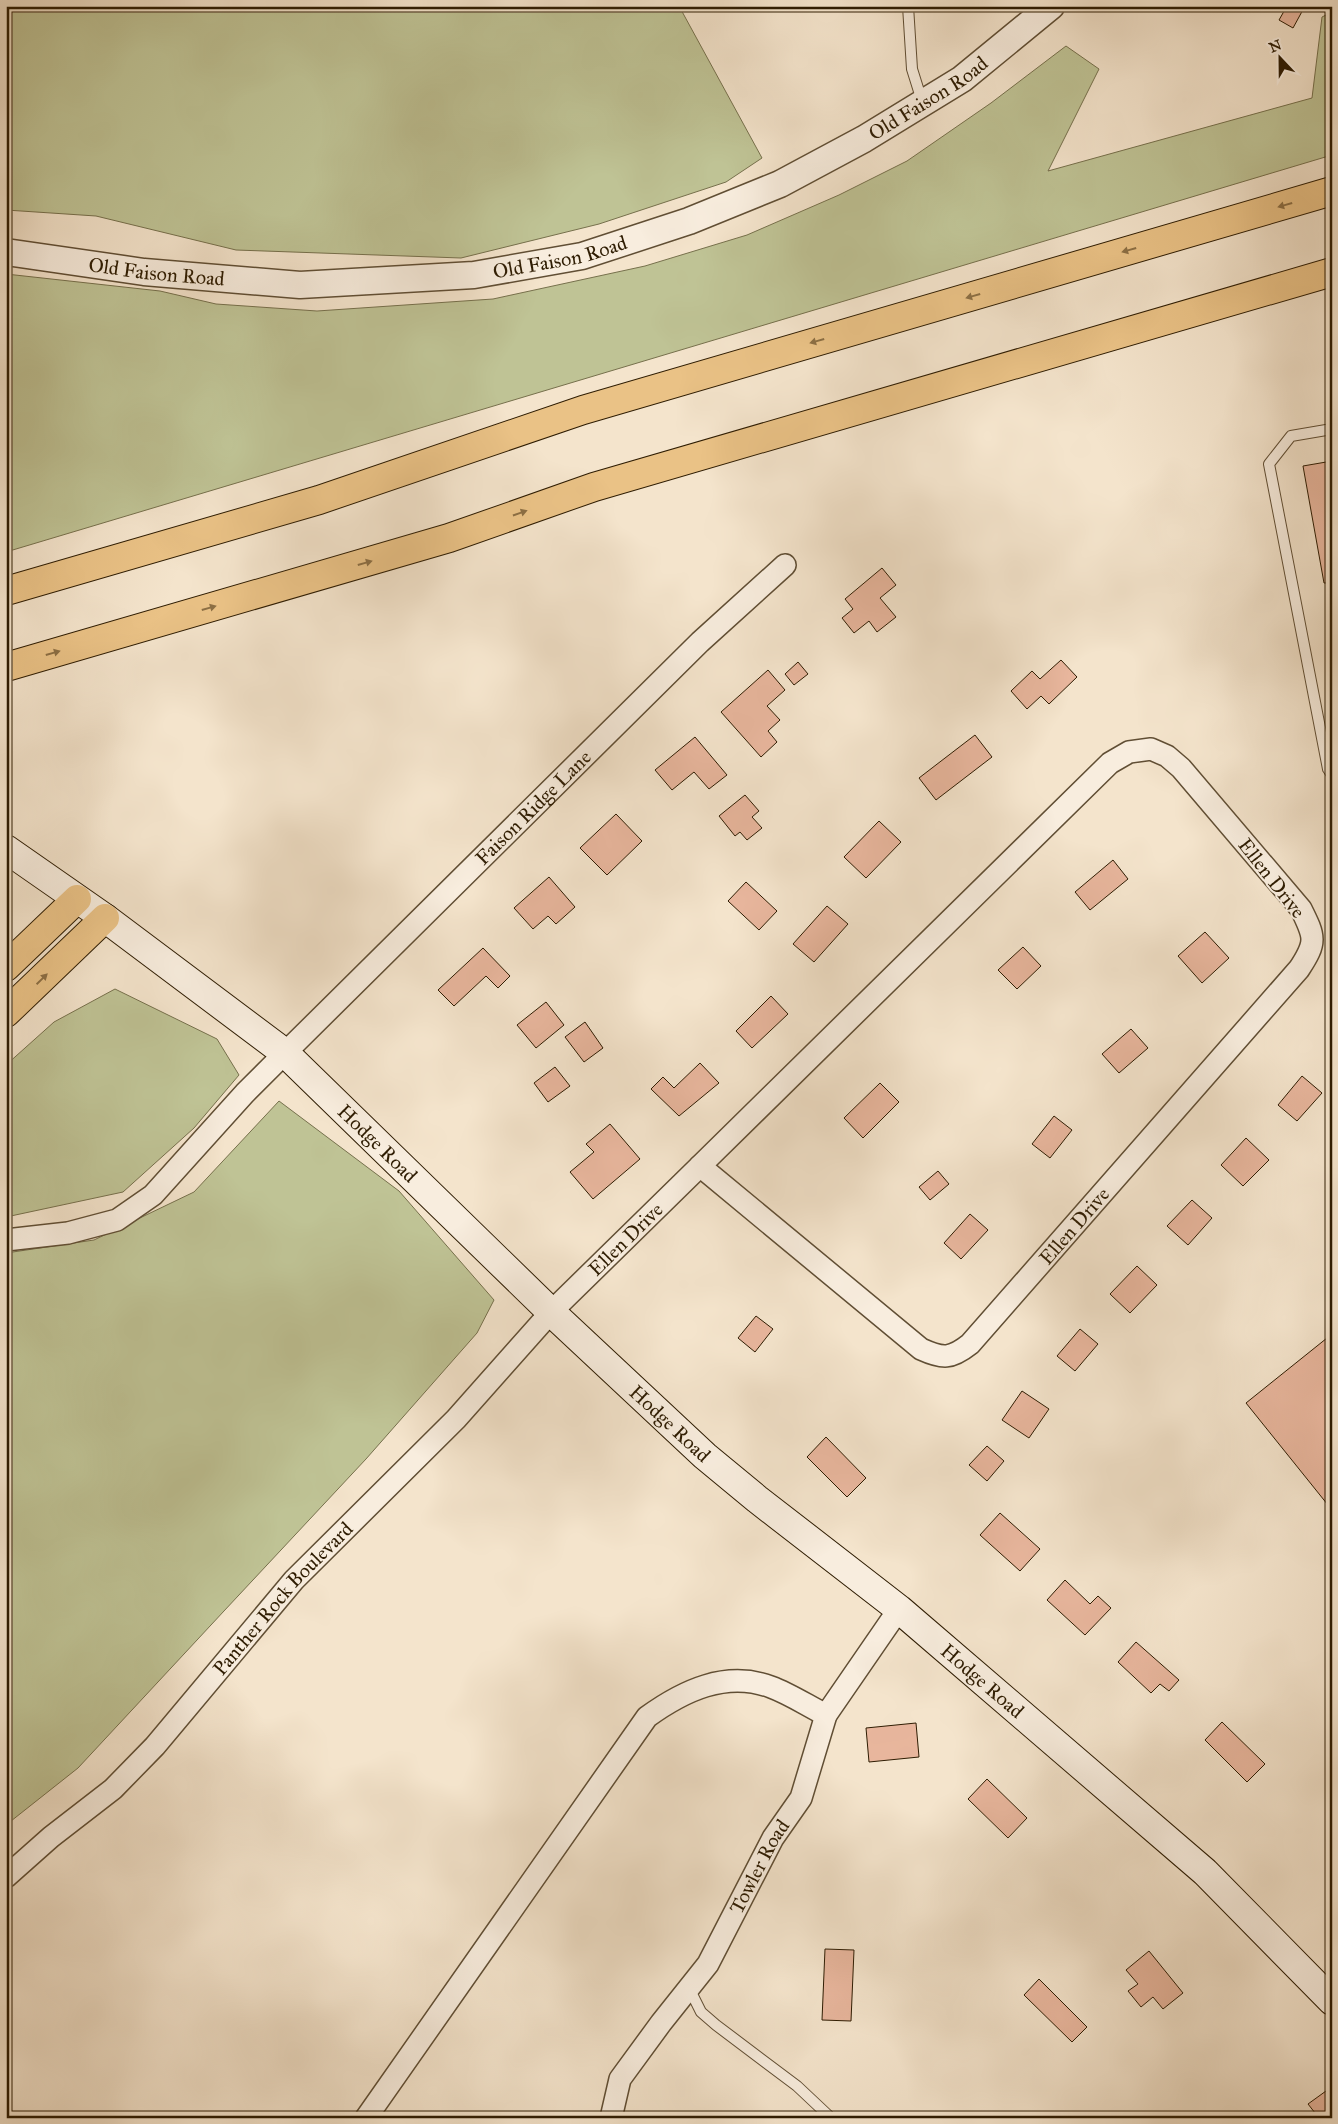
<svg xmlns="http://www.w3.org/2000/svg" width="1338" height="2124" viewBox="0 0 1338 2124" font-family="'IM FELL Great Primer',serif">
  <rect width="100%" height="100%" fill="#f4e4cc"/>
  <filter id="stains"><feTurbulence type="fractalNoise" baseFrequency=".004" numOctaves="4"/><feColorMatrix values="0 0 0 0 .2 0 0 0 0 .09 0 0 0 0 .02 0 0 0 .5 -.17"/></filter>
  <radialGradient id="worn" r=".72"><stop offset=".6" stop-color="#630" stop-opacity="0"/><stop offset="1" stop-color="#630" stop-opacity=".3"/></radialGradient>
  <!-- green -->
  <g fill="#bfc395" stroke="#76704c">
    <path d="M6,6H679L762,158L726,182L599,224L461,258L236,250L96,216L6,210Z"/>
    <path d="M1332,12V155L6,552V274L160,291L216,304L317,311L493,299L645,266L747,235L839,195L907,161L991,103L1066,46L1099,69L1048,171L1312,98L1322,17Z"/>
    <path d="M115,989L217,1039L239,1075L194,1128L123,1192L6,1217V1065L54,1022Z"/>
    <path d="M279,1101L399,1191L494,1300L477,1333L366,1459L224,1611L78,1768L6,1825V1253L94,1240L194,1192Z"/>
  </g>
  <!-- building -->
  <g fill="#e8b69d" stroke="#2e1c02">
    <path d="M1287,6H1305L1293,28L1279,20Z"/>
    <path d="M1332,461V583H1324L1303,466Z"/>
    <path d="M882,568L896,585L880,598L896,617L877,632L869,621L854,633L842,618L853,609L845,599Z"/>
    <path d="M1061,660L1077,677L1049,704L1041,696L1027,709L1011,691L1032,671L1040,679Z"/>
    <path d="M798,662L808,674L794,685L785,674Z"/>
    <path d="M768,670L785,690L767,706L780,720L768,731L777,742L761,757L721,712Z"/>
    <path d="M975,735L992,757L936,800L919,778Z"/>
    <path d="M695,737L727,775L709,789L694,772L672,790L655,770Z"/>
    <path d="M745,795L759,811L752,817L762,828L747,840L740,832L735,836L719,816Z"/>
    <path d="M616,814L642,841L607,875L580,848Z"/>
    <path d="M879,821L901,842L866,878L844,857Z"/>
    <path d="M1113,860L1128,879L1090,910L1075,892Z"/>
    <path d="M549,877L575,907L556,924L548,916L533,929L514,908Z"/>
    <path d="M746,882L777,911L759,930L728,901Z"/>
    <path d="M827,906L848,924L814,962L793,944Z"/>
    <path d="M1205,932L1229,958L1202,983L1178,956Z"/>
    <path d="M1023,947L1041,966L1017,989L998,970Z"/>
    <path d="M483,948L510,976L498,988L486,976L454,1006L438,990Z"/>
    <path d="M771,996L788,1014L752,1048L736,1031Z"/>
    <path d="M546,1002L564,1025L536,1048L517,1025Z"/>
    <path d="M585,1022L603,1048L584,1062L565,1037Z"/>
    <path d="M1131,1029L1148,1048L1119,1073L1102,1054Z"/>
    <path d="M700,1063L719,1083L679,1116L651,1089L663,1077L674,1088Z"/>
    <path d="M555,1067L570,1086L548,1102L534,1083Z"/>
    <path d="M1302,1076L1322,1093L1297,1121L1278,1105Z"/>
    <path d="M880,1083L899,1102L863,1138L844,1118Z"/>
    <path d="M1054,1116L1072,1130L1050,1158L1032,1144Z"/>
    <path d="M610,1124L640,1159L593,1199L570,1172L594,1152L586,1144Z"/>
    <path d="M1246,1138L1269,1160L1243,1186L1221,1165Z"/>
    <path d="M938,1171L949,1184L930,1200L919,1187Z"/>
    <path d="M1192,1200L1212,1218L1188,1245L1167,1226Z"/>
    <path d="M970,1214L988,1230L961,1259L944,1243Z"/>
    <path d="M1137,1266L1157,1285L1130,1313L1110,1294Z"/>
    <path d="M756,1316L773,1329L755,1352L738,1338Z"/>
    <path d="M1080,1329L1098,1344L1075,1371L1057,1356Z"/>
    <path d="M1332,1334V1510L1246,1403Z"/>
    <path d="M1022,1391L1049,1409L1029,1438L1002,1420Z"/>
    <path d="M826,1437L866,1478L847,1497L807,1457Z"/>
    <path d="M987,1446L1004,1461L987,1481L969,1465Z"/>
    <path d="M1000,1513L1040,1549L1020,1571L980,1535Z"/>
    <path d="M1065,1580L1090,1604L1098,1596L1111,1608L1085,1635L1047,1600Z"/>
    <path d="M1136,1642L1179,1680L1169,1691L1160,1684L1151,1693L1118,1662Z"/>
    <path d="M1222,1722L1265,1764L1247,1782L1205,1740Z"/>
    <path d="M916,1723L919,1757L869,1762L866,1728Z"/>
    <path d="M987,1779L1027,1818L1008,1838L968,1799Z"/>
    <path d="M825,1949L854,1950L851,2021L822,2020Z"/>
    <path d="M1149,1951L1183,1993L1163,2009L1153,1997L1141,2007L1128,1991L1138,1984L1126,1970Z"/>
    <path d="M1039,1979L1087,2027L1072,2042L1024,1995Z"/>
    <path d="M1326,2091L1332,2099V2118H1319L1308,2104Z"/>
  </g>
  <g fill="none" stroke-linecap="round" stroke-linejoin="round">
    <!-- service casing -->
    <g stroke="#604e34" stroke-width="12">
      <g id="service">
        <path d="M908,6L912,69L922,101"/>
        <path d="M1332,429L1291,436L1269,464L1328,769L1332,775"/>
        <path d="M689,1988L701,2012L716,2025L797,2086L831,2118"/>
      </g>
    </g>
    <!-- minor casing -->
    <g stroke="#604e34" stroke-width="24">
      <g id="minor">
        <path d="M1151,749L1167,756L1181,768L1301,909C1315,937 1317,942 1299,969L970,1344C951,1359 943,1359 921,1349L700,1166L1110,763L1129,752Z"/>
        <path id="s1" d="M6,1240L68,1233L117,1220L153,1195L245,1093L285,1053L700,642L785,565"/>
        <path id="s2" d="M6,1877L51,1837L113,1789L155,1746L294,1580L456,1419L551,1312L700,1166"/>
        <path d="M366,2118L647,1717C683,1691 726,1670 771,1687C790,1694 808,1706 826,1715"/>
        <path id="s3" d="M611,2118L620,2079L661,2023L708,1964L773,1838L801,1798L826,1715L899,1609"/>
      </g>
    </g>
    <!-- tertiary casing -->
    <g stroke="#604e34" stroke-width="29">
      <g id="tertiary">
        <path id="s4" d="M6,252L144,272L300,285L474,275L582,256L689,221L780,184L864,139L962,79L1051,6"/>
      </g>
    </g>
    <!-- secondary casing -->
    <g stroke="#2e1c02" stroke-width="30">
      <g id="secondary">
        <path id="s5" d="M6,849L105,918L285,1053L551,1312L705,1456L757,1499L899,1609L1205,1872L1332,2001"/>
      </g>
    </g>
    <!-- motorway casing -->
    <g stroke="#2e1c02" stroke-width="30">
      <g id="motorway">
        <path d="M6,591L319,500L583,410L1332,191"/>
        <path d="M6,667L449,538L594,487L1332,272"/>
        <path d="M6,967L77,899"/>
        <path d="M6,1013L105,918"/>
      </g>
    </g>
    <!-- service -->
    <use href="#service" stroke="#f8edde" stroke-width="10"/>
    <!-- minor -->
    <use href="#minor" stroke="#f8edde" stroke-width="21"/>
    <!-- tertiary -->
    <use href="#tertiary" stroke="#f8edde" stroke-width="26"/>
    <!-- secondary -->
    <use href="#secondary" stroke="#f8edde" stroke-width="28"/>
    <!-- motorway -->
    <use href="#motorway" stroke="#eac286" stroke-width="28"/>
  </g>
  <!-- one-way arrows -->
  <defs><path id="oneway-solid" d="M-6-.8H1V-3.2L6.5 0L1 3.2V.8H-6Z" transform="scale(1.25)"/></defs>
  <g fill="#8c6f44">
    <use href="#oneway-solid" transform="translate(1285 205) rotate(164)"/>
    <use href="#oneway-solid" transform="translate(1129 250) rotate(164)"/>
    <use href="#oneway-solid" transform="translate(973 296) rotate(164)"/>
    <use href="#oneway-solid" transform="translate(817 341) rotate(164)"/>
    <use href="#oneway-solid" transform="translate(520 513) rotate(-19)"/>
    <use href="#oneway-solid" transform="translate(365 563) rotate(-16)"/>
    <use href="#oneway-solid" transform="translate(209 608) rotate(-16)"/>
    <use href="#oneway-solid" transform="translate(53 653) rotate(-16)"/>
    <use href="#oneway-solid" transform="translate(42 979) rotate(-44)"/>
  </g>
  <g text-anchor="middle" stroke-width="4" stroke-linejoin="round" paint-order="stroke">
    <!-- street labels -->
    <g font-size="20" fill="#2e1c02" stroke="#f8edde">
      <text dy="7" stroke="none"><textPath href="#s4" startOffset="962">Old Faison Road</textPath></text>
      <text dy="7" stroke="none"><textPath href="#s4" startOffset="558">Old Faison Road</textPath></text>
      <text dy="7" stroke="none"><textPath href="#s4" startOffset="152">Old Faison Road</textPath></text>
      <text dy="7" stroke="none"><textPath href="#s1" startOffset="700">Faison Ridge Lane</textPath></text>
      <text transform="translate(1272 878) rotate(52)" y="7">Ellen Drive</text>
      <text dy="7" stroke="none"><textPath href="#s5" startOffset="475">Hodge Road</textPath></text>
      <text transform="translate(1074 1226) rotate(-49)" y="7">Ellen Drive</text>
      <text dy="7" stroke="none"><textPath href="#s2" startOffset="891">Ellen Drive</textPath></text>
      <text dy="7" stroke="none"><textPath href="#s5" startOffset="880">Hodge Road</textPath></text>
      <text dy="7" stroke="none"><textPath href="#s2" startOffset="394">Panther Rock Boulevard</textPath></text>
      <text dy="7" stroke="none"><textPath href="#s5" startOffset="1285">Hodge Road</textPath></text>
      <text dy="7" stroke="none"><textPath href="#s3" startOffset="295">Towler Road</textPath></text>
    </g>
  </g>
  <!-- margin -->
  <rect width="1338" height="2124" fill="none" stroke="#f4e4cc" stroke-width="25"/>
  <rect x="8" y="8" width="1323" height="2109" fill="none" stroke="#2e1c02" stroke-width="2.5"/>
  <rect x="12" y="12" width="1313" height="2099" fill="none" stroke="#2e1c02"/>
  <!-- north arrow -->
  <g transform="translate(1280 58) rotate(338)" stroke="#f8edde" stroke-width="4" paint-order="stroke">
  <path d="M0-4L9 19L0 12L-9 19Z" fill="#2e1c02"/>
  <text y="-8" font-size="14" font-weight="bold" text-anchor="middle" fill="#2e1c02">N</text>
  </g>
  <rect width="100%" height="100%" filter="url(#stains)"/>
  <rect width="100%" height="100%" fill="url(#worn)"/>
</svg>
